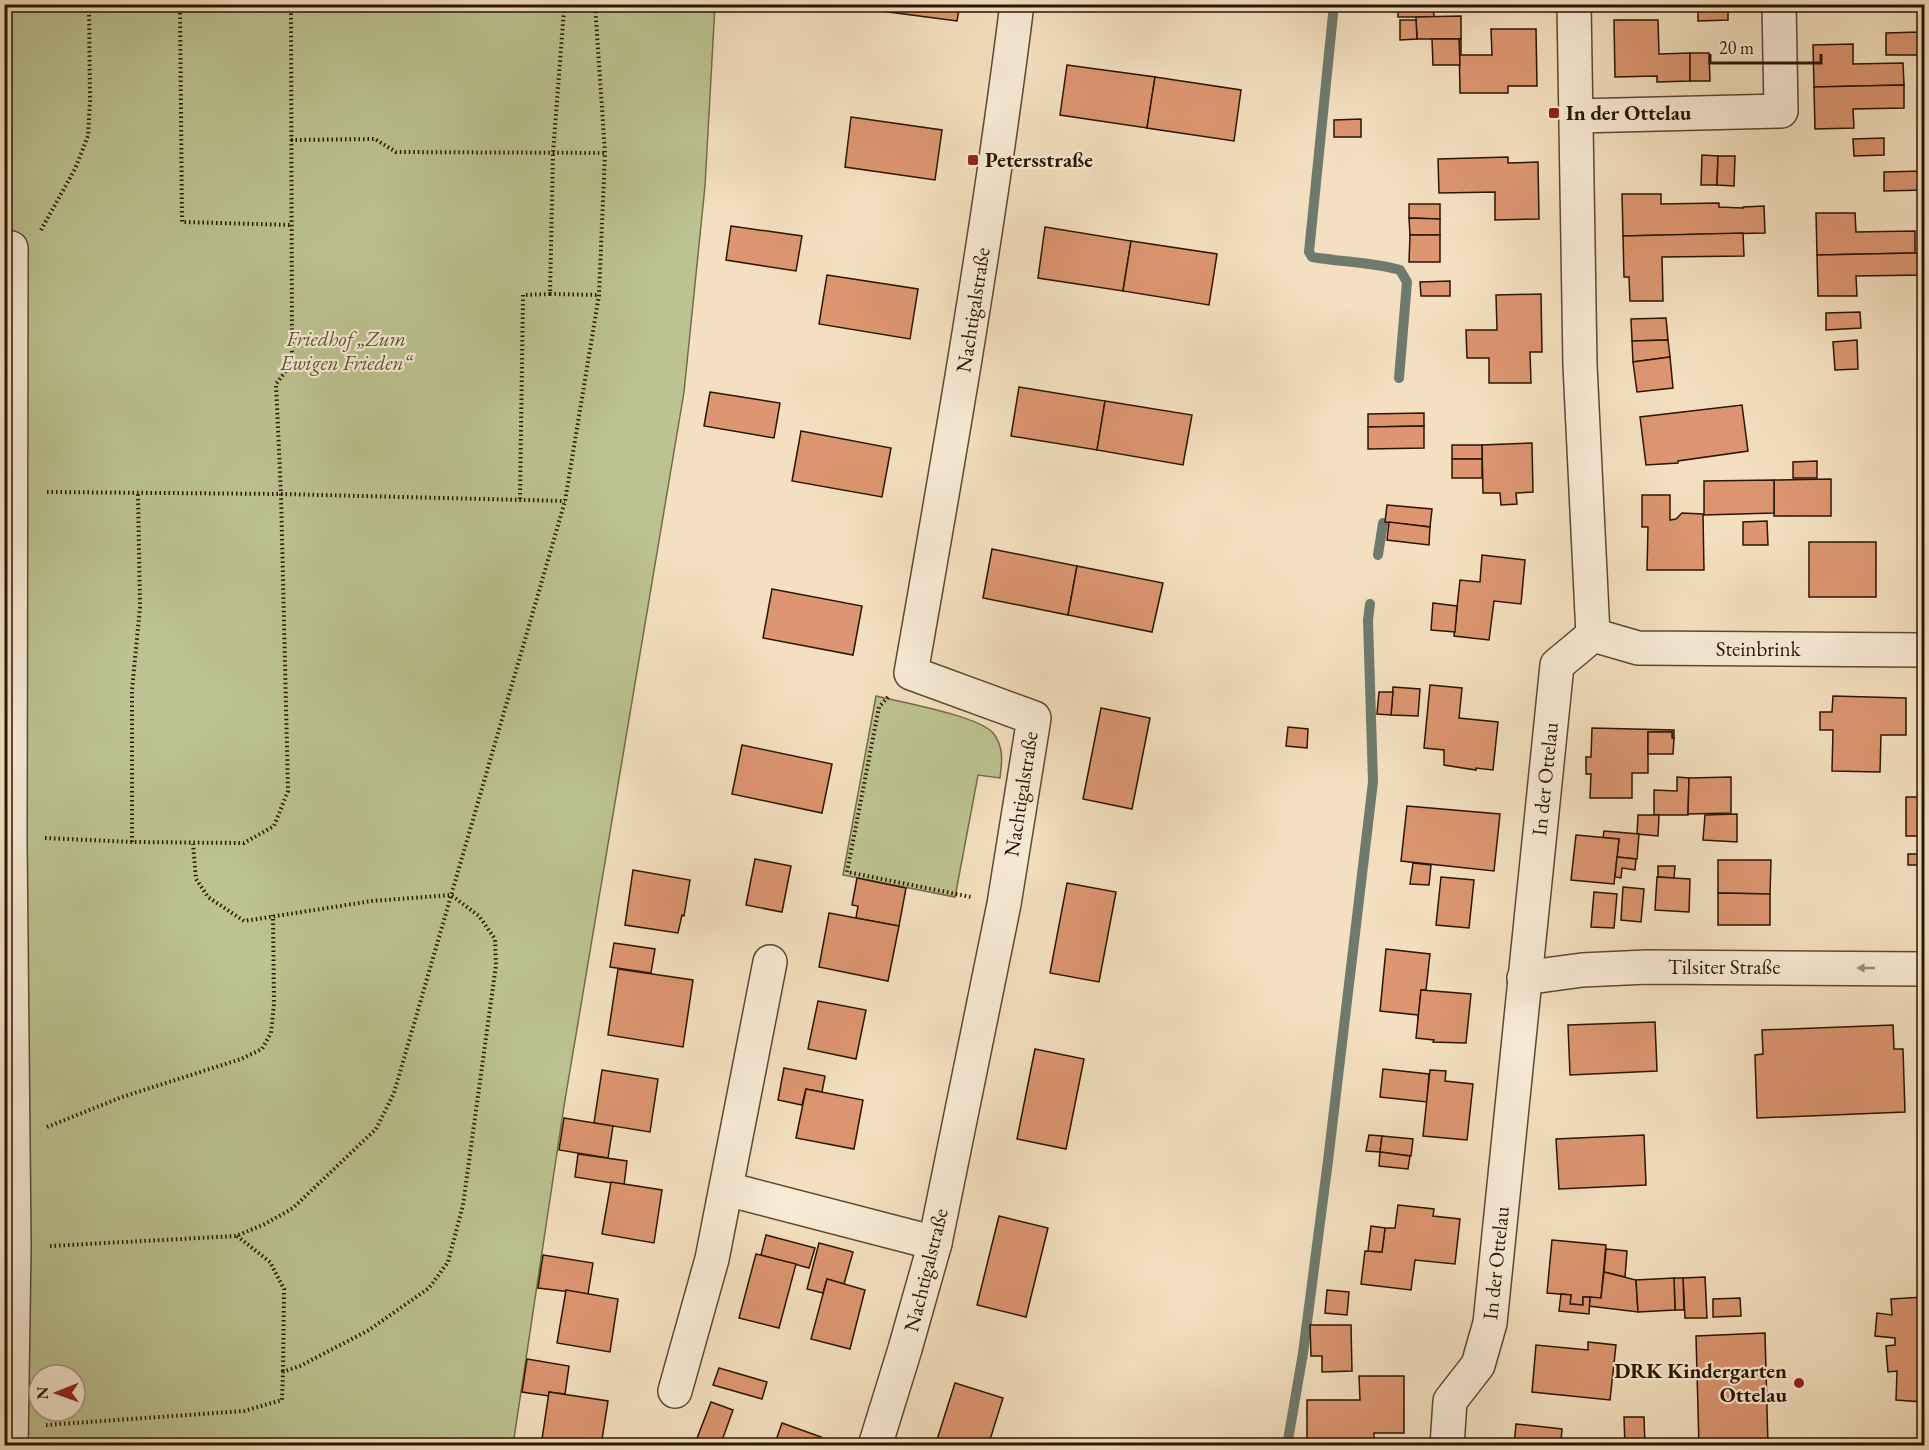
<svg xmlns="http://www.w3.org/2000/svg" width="1929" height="1450" viewBox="0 0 1929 1450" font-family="'EB Garamond',serif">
  <rect width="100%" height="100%" fill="#f4e0c0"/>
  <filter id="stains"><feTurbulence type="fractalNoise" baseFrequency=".00333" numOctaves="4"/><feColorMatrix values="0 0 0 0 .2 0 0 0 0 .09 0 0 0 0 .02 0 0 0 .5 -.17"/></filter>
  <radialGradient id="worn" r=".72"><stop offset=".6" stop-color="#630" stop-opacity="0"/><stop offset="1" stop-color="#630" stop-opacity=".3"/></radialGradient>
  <!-- green -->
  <g fill="#bcc291" stroke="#736c48" stroke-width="1.5" fill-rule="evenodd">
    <path d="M5,5H715L705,186L684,392L564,1106L513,1445L5,1446ZM39,1375H75V1411H39Z"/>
    <path d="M876,696C901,702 980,716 994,734C1004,748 1002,762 1000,778L978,775L955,897L843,875Z"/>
  </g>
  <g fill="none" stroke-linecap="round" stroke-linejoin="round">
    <!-- stream -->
    <g stroke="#6e7a6d" stroke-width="10">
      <path d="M1334,4L1309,252L1312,257C1341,262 1372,262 1400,270L1407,282L1399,378"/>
      <path d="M1378,555L1383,523"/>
      <path d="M1287,1446L1303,1353L1328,1161L1373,782L1368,620L1370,604"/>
    </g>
  </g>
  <!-- building -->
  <g fill="#dd9671" stroke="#2a1500" stroke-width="1.5">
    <path d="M867,4H960L957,21L866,9Z"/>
    <path d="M1398,4H1433L1434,17H1398Z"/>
    <path d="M1698,4H1728V20L1698,21Z"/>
    <path d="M1461,16V39H1417L1416,17Z"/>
    <path d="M1400,20H1416L1417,39L1400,40Z"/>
    <path d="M1614,20H1658L1659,54L1690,53V81L1657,82V76L1615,77Z"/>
    <path d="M1491,29H1536L1537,86H1508V93H1460L1459,39H1461V55H1492Z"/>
    <path d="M1919,32L1920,55H1886V33Z"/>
    <path d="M1432,39H1459L1460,65H1433Z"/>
    <path d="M1853,44V64L1903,63L1904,85L1814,87L1813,45Z"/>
    <path d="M1690,53H1709L1710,81H1690Z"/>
    <path d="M1067,65L1155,77L1147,128L1060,115Z"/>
    <path d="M1155,77L1241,90L1234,141L1147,128Z"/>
    <path d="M1904,85V108L1853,109L1854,128L1815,129L1814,87Z"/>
    <path d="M851,117L942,130L935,180L845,167Z"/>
    <path d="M1361,119V137H1334V120Z"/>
    <path d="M1884,138V155L1854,156L1853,139Z"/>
    <path d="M1702,155L1718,156L1717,185H1701Z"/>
    <path d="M1718,156H1735L1734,186L1717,185Z"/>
    <path d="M1508,157V163L1538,162L1539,219L1495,220V192L1439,193L1438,159Z"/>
    <path d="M1924,171V190L1884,191V172Z"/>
    <path d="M1622,194H1661V204L1719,203V207L1743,208V207L1764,206L1765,233L1623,236Z"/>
    <path d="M1409,204H1440V219L1409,218Z"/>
    <path d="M1816,213H1855L1856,232L1915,231V253L1817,255Z"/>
    <path d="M1409,218L1440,219V235H1410Z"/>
    <path d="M731,226L802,236L796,271L726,260Z"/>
    <path d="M1045,227L1131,241L1123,291L1038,278Z"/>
    <path d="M1743,233L1744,256L1662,257L1663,301H1630L1629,277H1624L1623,236Z"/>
    <path d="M1410,235H1440V262H1409Z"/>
    <path d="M1131,241L1217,254L1209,305L1123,291Z"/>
    <path d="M1915,253H1924V275L1856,276L1857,296H1818L1817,255Z"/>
    <path d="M827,275L918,289L910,339L819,324Z"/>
    <path d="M1450,281V296H1421L1420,282Z"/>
    <path d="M1541,294L1542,352H1530L1531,383H1489V358H1467L1466,330H1497L1496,295Z"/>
    <path d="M1860,312L1861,328L1826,330V313Z"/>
    <path d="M1666,318L1668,340L1632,341L1631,319Z"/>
    <path d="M1668,340L1670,357L1633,362L1632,341Z"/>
    <path d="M1857,340L1858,369L1835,370L1833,342Z"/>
    <path d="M1670,357L1673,388L1637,392L1633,362Z"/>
    <path d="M1019,387L1105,401L1097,450L1011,436Z"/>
    <path d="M710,392L780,403L774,438L704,426Z"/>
    <path d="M1105,401L1192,415L1183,465L1097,450Z"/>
    <path d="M1742,405L1748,451L1678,461V463L1646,465L1640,417Z"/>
    <path d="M1424,413V426L1368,427V414Z"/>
    <path d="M1424,426V448L1368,449V427Z"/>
    <path d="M801,431L891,448L882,497L792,481Z"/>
    <path d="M1532,443L1533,492L1516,493L1517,504L1501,505L1500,493H1483L1482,445Z"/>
    <rect x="1452" y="445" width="30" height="14"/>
    <rect x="1452" y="459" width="30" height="19"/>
    <path d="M1817,461V478H1793V462Z"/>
    <path d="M1831,479V516H1774V480Z"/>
    <path d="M1774,480V513L1704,515V481Z"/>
    <path d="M1642,495H1670V520L1676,519L1682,513L1703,514L1704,570H1647L1648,527H1642Z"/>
    <path d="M1387,505L1432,509L1430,527L1385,522Z"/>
    <path d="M1767,521L1768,545H1743V522Z"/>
    <path d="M1389,522L1430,527L1429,545L1387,540Z"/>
    <rect x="1809" y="542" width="67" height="55"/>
    <path d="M992,549L1077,566L1068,615L983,598Z"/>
    <path d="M1482,555L1525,560L1521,604L1494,601L1489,640L1454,636L1460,580L1480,582Z"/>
    <path d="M1077,566L1163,583L1152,632L1068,615Z"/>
    <path d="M772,589L862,606L853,655L763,638Z"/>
    <path d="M1433,603L1457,606L1455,632L1431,630Z"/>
    <path d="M1430,685L1462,688L1459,718L1498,722L1493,770L1476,768V770L1444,765V750L1424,748Z"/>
    <path d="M1393,687L1420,689L1418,716L1391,715Z"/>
    <path d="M1379,692H1393L1391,715L1377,714Z"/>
    <path d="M1833,696L1906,698V735H1881L1880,772L1832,771L1833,730H1820V712H1832Z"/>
    <path d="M1101,708L1150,718L1132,809L1083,799Z"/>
    <path d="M1288,727L1308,729L1307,748L1286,746Z"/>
    <path d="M1592,728L1674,730V738H1672V732H1648V773H1632V798H1590L1591,774H1586V757H1591Z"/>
    <path d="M1648,732H1672V738H1674L1673,754H1648Z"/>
    <path d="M742,745L832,764L822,813L732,794Z"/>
    <path d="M1677,777L1689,778L1688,815H1654V790L1677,791Z"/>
    <path d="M1731,777V813L1688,814L1689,778Z"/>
    <rect x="1906" y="797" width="18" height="39"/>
    <path d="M1407,806L1500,814L1494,871L1401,861Z"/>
    <path d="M1737,814V842L1703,840L1705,815Z"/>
    <path d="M1638,815H1659L1658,836L1637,834Z"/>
    <path d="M1604,831L1639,834L1637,859L1617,857L1619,839L1603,838Z"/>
    <path d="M1576,835L1619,839L1614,884L1571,880Z"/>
    <rect x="1908" y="854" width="16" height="11"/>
    <path d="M1617,857L1636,859L1635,870L1622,868L1621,878L1615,877Z"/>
    <path d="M755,859L791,866L782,912L746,905Z"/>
    <path d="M1718,860H1771L1770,894L1718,893Z"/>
    <path d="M1413,863L1431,865L1429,885L1410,884Z"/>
    <path d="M1658,866H1675L1674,878L1658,877Z"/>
    <path d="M633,870L690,880L684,916L682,915L678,933L625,925Z"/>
    <path d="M1441,877L1474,880L1469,928L1436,925Z"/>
    <path d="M1657,877L1690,879L1689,912L1655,910Z"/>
    <path d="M857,878L906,888L899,926L856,918L858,906L852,905Z"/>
    <path d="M1067,883L1116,892L1099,982L1050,973Z"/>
    <path d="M1623,887L1644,889L1641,922L1621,920Z"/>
    <path d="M1594,892L1617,894L1614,928L1591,927Z"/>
    <path d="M1718,893L1770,894V925H1718Z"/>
    <path d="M829,913L899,926L888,981L819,967Z"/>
    <path d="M614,943L655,949L651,973L610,967Z"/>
    <path d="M1386,949L1430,954L1426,990H1421L1418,1023V1015L1380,1011Z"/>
    <path d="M618,969L693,980L683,1047L608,1035Z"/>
    <path d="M1421,990L1471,994L1466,1043L1433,1042L1434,1040L1416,1038Z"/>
    <path d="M818,1001L866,1010L856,1059L808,1049Z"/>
    <path d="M1655,1022L1657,1071L1570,1075L1568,1025Z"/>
    <path d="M1893,1025L1894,1049H1903L1905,1112L1757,1118L1755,1055L1763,1054L1762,1030Z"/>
    <path d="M1035,1049L1084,1059L1066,1149L1017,1139Z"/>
    <path d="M784,1068L825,1076L822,1092L806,1089L802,1105L778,1100Z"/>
    <path d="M1383,1069L1429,1074L1427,1102L1380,1097Z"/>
    <path d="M602,1070L658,1079L650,1132L594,1123Z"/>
    <path d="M1430,1070L1446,1071L1445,1081L1473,1084L1467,1140L1423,1136Z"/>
    <path d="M806,1089L863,1100L854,1149L796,1138Z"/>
    <path d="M564,1118L613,1126L608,1158L559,1150Z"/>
    <path d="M1369,1135L1382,1136L1380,1152L1366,1151Z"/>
    <path d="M1644,1135L1646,1185L1559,1189L1556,1139Z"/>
    <path d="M1382,1136L1413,1139L1411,1156L1380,1152Z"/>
    <path d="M1380,1152L1410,1156L1408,1169L1379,1166Z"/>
    <path d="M578,1154L627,1161L624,1185L575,1177Z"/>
    <path d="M611,1182L662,1190L654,1243L602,1234Z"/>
    <path d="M1398,1205L1434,1209L1433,1216L1460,1219L1455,1264L1415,1260L1411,1290L1361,1284L1365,1251L1382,1252L1385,1228H1395Z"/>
    <path d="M999,1216L1048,1228L1026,1317L977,1305Z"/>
    <path d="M1371,1226L1385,1228L1382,1252L1368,1251Z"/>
    <path d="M766,1235L815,1248L809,1268L761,1255Z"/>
    <path d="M1552,1240L1606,1245L1601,1298L1583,1297V1305L1570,1304L1571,1295L1547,1293Z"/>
    <path d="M819,1243L853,1252L844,1284L827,1279L823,1293L807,1289Z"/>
    <path d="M1606,1249L1627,1251L1625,1277L1604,1272Z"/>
    <path d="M756,1254L796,1264L779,1328L739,1318Z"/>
    <path d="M543,1255L593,1263L588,1294L538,1288Z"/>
    <path d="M1604,1272L1636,1280L1638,1312L1589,1306L1590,1297L1601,1298Z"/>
    <path d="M1705,1277L1707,1318H1685L1683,1278Z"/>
    <path d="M1674,1278H1683L1684,1310H1675Z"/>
    <path d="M1674,1278L1675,1310L1638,1312L1636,1280Z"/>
    <path d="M827,1279L865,1290L850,1349L811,1339Z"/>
    <path d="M566,1290L618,1299L610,1352L557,1343Z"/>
    <path d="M1327,1290L1349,1292L1347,1315L1325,1313Z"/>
    <path d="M1561,1294L1571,1295L1570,1304L1583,1305V1297H1590L1589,1314L1559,1311Z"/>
    <path d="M1924,1297V1446L1923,1402L1896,1400L1897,1371L1888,1372L1886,1346L1895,1345V1338L1875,1336L1877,1313L1892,1315L1891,1299Z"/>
    <path d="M1740,1298L1741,1316L1713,1317V1299Z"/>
    <path d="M1310,1325H1351L1352,1371L1322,1372V1356H1311Z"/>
    <path d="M1765,1333L1768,1446H1699L1696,1336Z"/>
    <path d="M1588,1342L1616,1345L1610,1400L1532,1392L1536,1345L1588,1350Z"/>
    <path d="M527,1359L569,1366L565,1394L549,1392V1396L522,1392Z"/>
    <path d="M719,1368L767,1382L762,1399L713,1385Z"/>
    <path d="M1359,1376H1404V1433H1374V1439H1307V1400H1360Z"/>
    <path d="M955,1383L1003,1398L988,1446H935Z"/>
    <path d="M549,1392L608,1401L601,1446H541Z"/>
    <path d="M711,1402L733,1410L720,1446H694Z"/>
    <path d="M1624,1417H1644L1645,1446H1625Z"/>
    <path d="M782,1423L821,1437L818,1446H774Z"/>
    <path d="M1516,1424L1562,1429L1561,1441L1591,1446H1514Z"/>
  </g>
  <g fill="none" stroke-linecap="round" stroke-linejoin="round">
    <!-- minor casing -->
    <g stroke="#5c4830" stroke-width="36">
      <g id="minor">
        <path d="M1574,4L1580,365L1593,635"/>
        <path d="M1577,116L1781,111L1779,4"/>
        <path d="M11,248L10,840L14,1247L11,1446"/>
        <path d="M1593,635L1638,648L1924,650"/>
        <path d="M1524,978L1582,970L1647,967L1924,969"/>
        <path d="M727,1189L935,1243"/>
        <path d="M675,1391L712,1259L770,962"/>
        <path d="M875,1446L905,1349L935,1243L1004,904L1034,718L911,673C950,451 989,228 1017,4"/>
        <path d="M1447,1446L1450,1401L1478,1365L1490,1323L1557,665L1593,635"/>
      </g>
    </g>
    <!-- path -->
    <g stroke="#2a1500" stroke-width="4" stroke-dasharray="1.5 3" stroke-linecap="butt">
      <path d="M180,4L182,222L292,225"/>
      <path d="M291,140L375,139L396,152L605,153"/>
      <path d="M41,230L75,169L88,136L90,101L89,4"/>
      <path d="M550,294L599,295"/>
      <path d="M47,492L281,494L565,501"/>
      <path d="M520,499L523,295L550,294L553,153L564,10L574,4"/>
      <path d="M888,697L879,707L847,872L971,897"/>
      <path d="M45,838L132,842L244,843L274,826L288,791L281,494L276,384L292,363L291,4"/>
      <path d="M132,842V690L140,607L138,493"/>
      <path d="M47,1127L122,1097L241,1059L262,1049L271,1033L274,1004L273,915"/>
      <path d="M237,1236L270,1262L284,1289L283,1372"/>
      <path d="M50,1246L236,1236L265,1224L293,1208L376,1129L394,1093L565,501L599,295L605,153L595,4"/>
      <path d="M46,1425L244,1411L282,1400L283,1372L300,1366L369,1330L429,1288L448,1262L463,1205L496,965L495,939L479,916L451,895L372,901L244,921L208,897L196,879L193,844"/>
    </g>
    <!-- minor -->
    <use href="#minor" stroke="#f8ebd6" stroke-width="33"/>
  </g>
  <!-- one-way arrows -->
  <defs><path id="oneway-solid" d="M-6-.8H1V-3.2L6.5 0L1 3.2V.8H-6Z" transform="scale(1.5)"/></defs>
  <use fill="#9b8b76" href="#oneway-solid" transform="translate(1866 968) rotate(-180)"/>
  <!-- markers -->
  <g fill="#8f2418" stroke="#f8ebd6" stroke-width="2">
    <rect x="1548" y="107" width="12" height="12" rx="3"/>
    <rect x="967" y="154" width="12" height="12" rx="3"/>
    <circle cx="1799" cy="1383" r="6"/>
  </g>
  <g text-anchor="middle" stroke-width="4.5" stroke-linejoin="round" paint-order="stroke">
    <!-- poi labels -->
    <g font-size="21" font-weight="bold" fill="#2a1500" stroke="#f8ebd6" text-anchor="start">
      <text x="1566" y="120">In der Ottelau</text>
      <text x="985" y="167">Petersstraße</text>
      <text x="1787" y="1378" text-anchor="end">DRK Kindergarten<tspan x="1787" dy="24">Ottelau</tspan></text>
    </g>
    <!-- street labels -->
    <g font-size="21" fill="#2a1500" stroke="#f8ebd6">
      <text transform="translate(973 310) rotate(-81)" y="7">Nachtigalstraße</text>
      <text x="1758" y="656">Steinbrink</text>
      <text transform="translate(1545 779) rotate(-84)" y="7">In der Ottelau</text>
      <text transform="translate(1021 794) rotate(-81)" y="7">Nachtigalstraße</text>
      <text x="1724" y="974">Tilsiter Straße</text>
      <text transform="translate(1496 1263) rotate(-84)" y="7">In der Ottelau</text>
      <text transform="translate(926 1270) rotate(-76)" y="7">Nachtigalstraße</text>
    </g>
    <!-- park labels -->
    <g font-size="21" font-style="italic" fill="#5d5233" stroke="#f8ebd6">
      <text x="346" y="346">Friedhof „Zum<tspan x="346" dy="24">Ewigen Frieden“</tspan></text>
    </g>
  </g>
  <!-- margin -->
  <rect width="1929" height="1450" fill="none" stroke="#f4e0c0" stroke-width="24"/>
  <rect x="6" y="6" width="1917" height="1438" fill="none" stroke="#2a1500" stroke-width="3"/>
  <rect x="12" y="12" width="1905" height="1426" fill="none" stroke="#2a1500" stroke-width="1.5"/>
  <!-- north arrow -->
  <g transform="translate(57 1393) rotate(269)"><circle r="28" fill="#f8ebd6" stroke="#a69580" stroke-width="1.5"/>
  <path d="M0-4.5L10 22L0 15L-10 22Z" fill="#8f2418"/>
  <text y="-9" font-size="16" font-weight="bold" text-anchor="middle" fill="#2a1500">N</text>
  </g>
  <!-- scale -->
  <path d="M1710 54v9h111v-9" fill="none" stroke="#2a1500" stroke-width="3"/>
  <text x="1719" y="54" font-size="18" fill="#2a1500" stroke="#f8ebd6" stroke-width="4.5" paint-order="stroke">20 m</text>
  <rect width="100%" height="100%" filter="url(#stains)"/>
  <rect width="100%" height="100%" fill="url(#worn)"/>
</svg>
